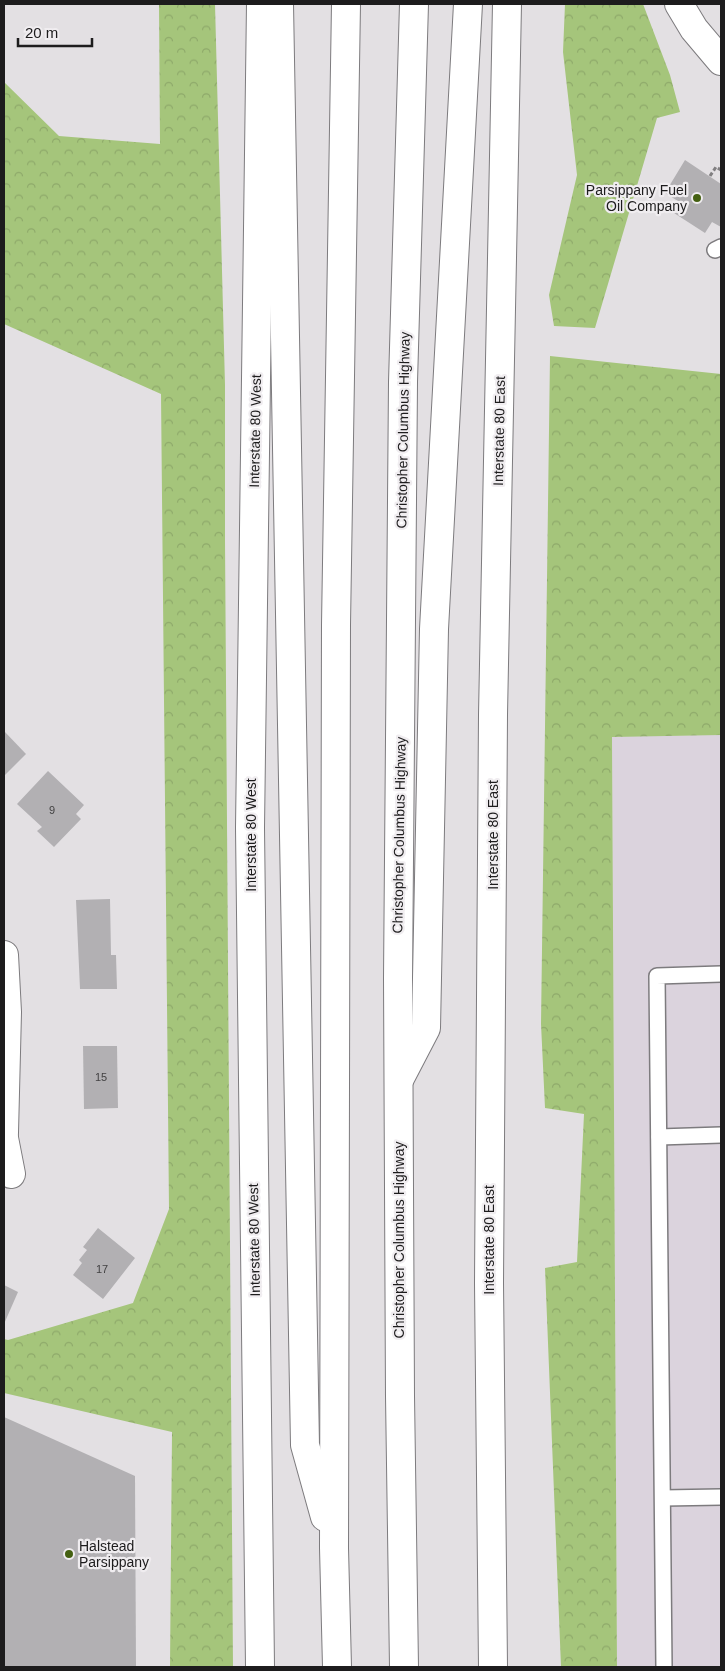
<svg xmlns="http://www.w3.org/2000/svg" width="725" height="1671" viewBox="0 0 725 1671" font-family="Arial,sans-serif">
  <defs>
    <pattern id="forest-crowns" width="20" height="18" patternUnits="userSpaceOnUse" patternTransform="scale(1.25)"><rect width="20" height="18" fill="#a5c57b"/><path d="M2 6a3 3 0 1 1 6 0M12 15a3 3 0 1 1 6 0" fill="none" stroke="#8ea96a"/></pattern>
  </defs>
  <rect width="100%" height="100%" fill="#e3e0e3"/>
  <!-- built -->
  <path fill="#dbd3dd" d="M721,735V1667H617L612,736Z"/>
  <!-- forest -->
  <g fill="url(#forest-crowns)">
    <path d="M159,4H215L225,385V541L233,1667H170L172,1432L4,1393V1339L8,1340L133,1303L169,1209L161,394L4,324V82L59,136L160,144Z"/>
    <path d="M565,4H643L670,75L680,112L657,118L595,328L554,326L549,295L577,175L563,52Z"/>
    <path d="M550,356L721,374V735L612,737L617,1667H561L545,1268L577,1262L584,1114L545,1108L541,1024Z"/>
  </g>
  <!-- building -->
  <g fill="#b2b0b3">
    <path d="M685,160L721,184V227L712,222L705,233L674,213L681,203L665,193Z"/>
    <path d="M4,731L26,754L4,776Z"/>
    <path d="M48,771L84,805L76,814L81,819L54,847L37,831L42,827L17,804Z"/>
    <path d="M110,899L111,955H116L117,989H80L76,900Z"/>
    <path d="M83,1046H117L118,1108L84,1109Z"/>
    <path d="M98,1228L135,1258L103,1299L73,1275L82,1263L79,1260L87,1250L83,1247Z"/>
    <path d="M4,1285L18,1292L4,1324Z"/>
    <path d="M4,1417L135,1476L136,1667H4Z"/>
  </g>
  <g fill="none" stroke-linecap="round" stroke-linejoin="round">
    <!-- lane casing -->
    <g stroke="#7d7b7e" stroke-width="18">
      <g id="lane">
        <path d="M715,250L721,247"/>
        <path d="M659,1137L721,1135"/>
        <path d="M663,1498L721,1497"/>
        <path d="M664,1667L657,976L721,974"/>
      </g>
    </g>
    <!-- street casing -->
    <g stroke="#7d7b7e" stroke-width="30">
      <g id="street">
        <path d="M679,4L694,29L721,61"/>
        <path d="M4,955L7,1012L4,1133"/>
        <path d="M4,1138L11,1174"/>
      </g>
    </g>
    <!-- highway casing -->
    <g stroke="#7d7b7e" stroke-width="30">
      <g id="highway">
        <path d="M279,4L305,1445L325,1517"/>
        <path d="M400,1078L426,1028L434,629L468,4"/>
        <path d="M260,1667L250,828L261,4"/>
        <path d="M337,1667L334,1548L336,625L346,4"/>
        <path d="M404,1667L400,1396L398,978L403,382L414,4"/>
        <path d="M493,1667L489,1283L493,715L507,4"/>
      </g>
    </g>
    <!-- path -->
    <path stroke="#817f81" stroke-width="3" stroke-dasharray="4 2.5" stroke-linecap="butt" d="M710,176L716,167L721,170"/>
    <!-- lane -->
    <use href="#lane" stroke="#fff" stroke-width="15"/>
    <!-- street -->
    <use href="#street" stroke="#fff" stroke-width="28"/>
    <!-- highway -->
    <use href="#highway" stroke="#fff" stroke-width="28"/>
  </g>
  <!-- markers -->
  <g fill="#446011" stroke="#f0edf0" stroke-width="2">
    <circle cx="697" cy="198" r="5"/>
    <circle cx="69" cy="1554" r="5"/>
  </g>
  <g text-anchor="middle" stroke-width="4.5" stroke-linejoin="round" paint-order="stroke">
    <!-- number labels -->
    <g font-size="11" fill="#424142">
      <text x="52" y="814">9</text>
      <text x="101" y="1081">15</text>
      <text x="102" y="1273">17</text>
    </g>
    <!-- poi labels -->
    <g font-size="14" fill="#1d1c1d" stroke="#f0edf0" text-anchor="end">
      <text x="687" y="195">Parsippany Fuel<tspan x="687" dy="16">Oil Company</tspan></text>
      <text x="79" y="1551" text-anchor="start">Halstead<tspan x="79" dy="16">Parsippany</tspan></text>
    </g>
    <!-- street labels -->
    <g font-size="14" fill="#1d1c1d" stroke="#f0edf0">
      <text transform="translate(403 430) rotate(-89)" y="5">Christopher Columbus Highway</text>
      <text transform="translate(255 431) rotate(-89)" y="5">Interstate 80 West</text>
      <text transform="translate(499 431) rotate(-89)" y="5">Interstate 80 East</text>
      <text transform="translate(251 835) rotate(-90)" y="5">Interstate 80 West</text>
      <text transform="translate(399 835) rotate(-89)" y="5">Christopher Columbus Highway</text>
      <text transform="translate(493 835) rotate(-90)" y="5">Interstate 80 East</text>
      <text transform="translate(254 1240) rotate(-91)" y="5">Interstate 80 West</text>
      <text transform="translate(399 1240) rotate(-90)" y="5">Christopher Columbus Highway</text>
      <text transform="translate(489 1240) rotate(-90)" y="5">Interstate 80 East</text>
    </g>
  </g>
  <!-- border -->
  <rect width="725" height="1671" fill="none" stroke="#1d1c1d" stroke-width="10"/>
  <!-- scale -->
  <path d="M18 38v8h74v-8" fill="none" stroke="#1d1c1d" stroke-width="2.5"/>
  <text x="25" y="38" font-size="15" fill="#1d1c1d" stroke="#f0edf0" stroke-width="4" paint-order="stroke">20 m</text>
</svg>
